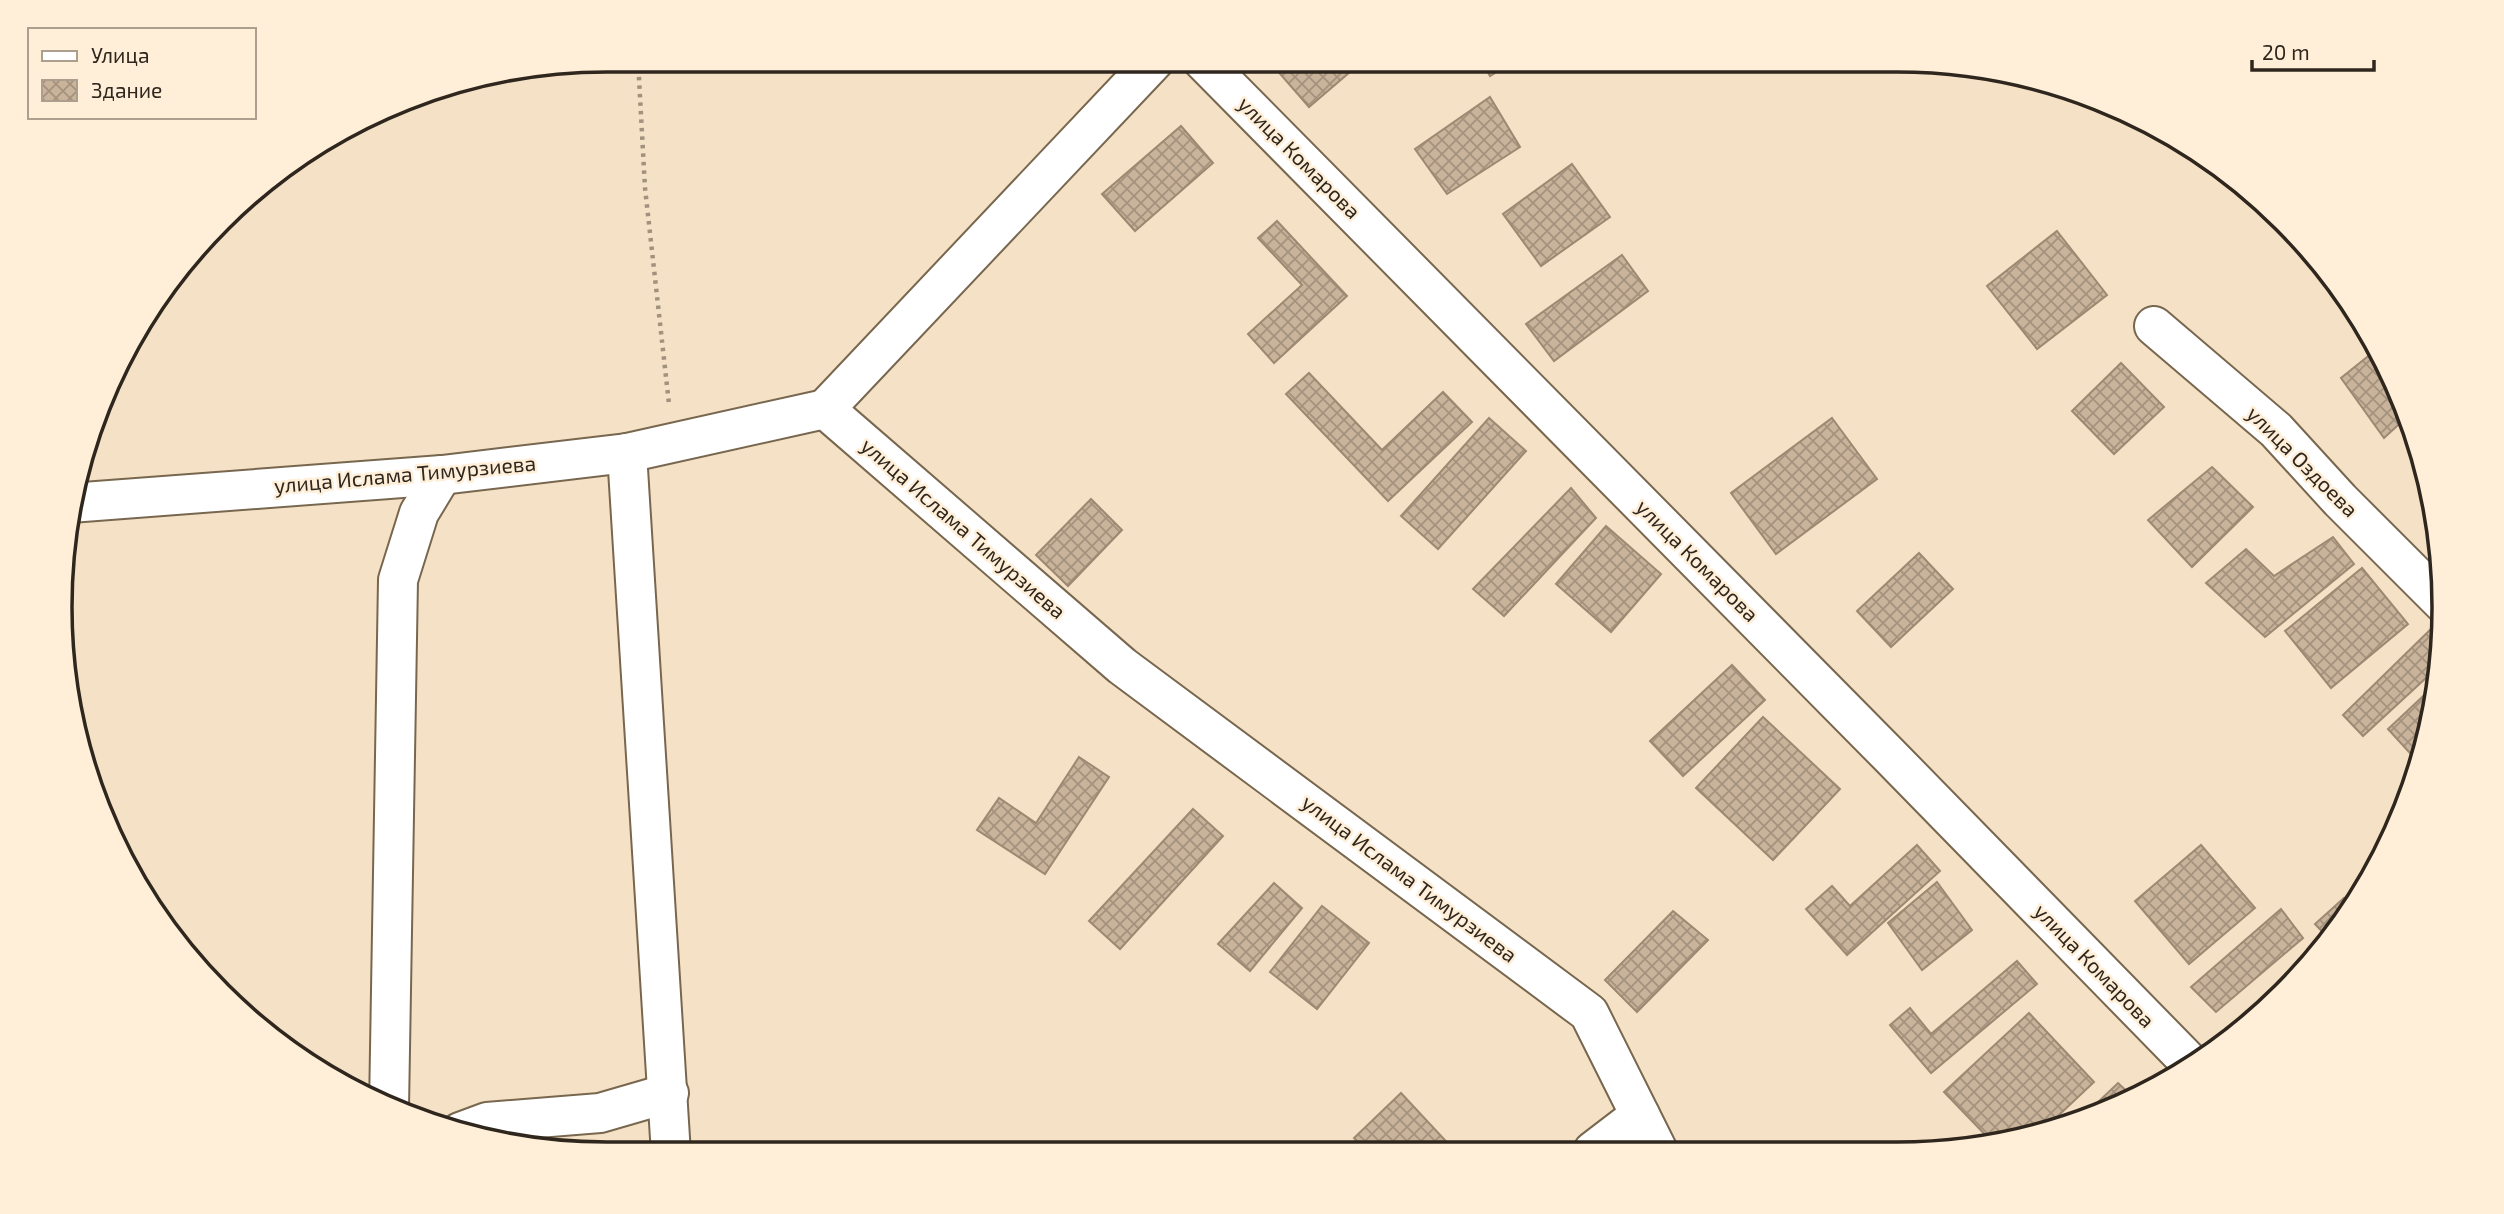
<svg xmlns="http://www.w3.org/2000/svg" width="2504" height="1214" viewBox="0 0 2504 1214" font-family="'Exo 2',sans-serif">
  <defs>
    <pattern id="building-cross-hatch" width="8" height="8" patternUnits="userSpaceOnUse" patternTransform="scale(1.75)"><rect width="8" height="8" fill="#cab39b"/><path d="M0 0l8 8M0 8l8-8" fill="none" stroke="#a4927e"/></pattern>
  </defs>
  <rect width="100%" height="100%" fill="#f5e1c6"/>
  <!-- building -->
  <g fill="url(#building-cross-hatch)" stroke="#9d8871" stroke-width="2">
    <path d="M1268,60H1364L1309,107Z"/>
    <path d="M1481,60H1516L1490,76Z"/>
    <path d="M1490,97L1520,147L1447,194L1415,149Z"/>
    <path d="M1181,126L1213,163L1135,231L1102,194Z"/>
    <path d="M1572,164L1610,217L1541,266L1503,214Z"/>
    <path d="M1277,221L1347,296L1274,363L1248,334L1302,285L1258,238Z"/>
    <path d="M2057,231L2107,295L2037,349L1987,286Z"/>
    <path d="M1622,255L1648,291L1554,361L1526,324Z"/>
    <path d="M2377,349L2403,398L2408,416L2384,438L2341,378Z"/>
    <path d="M2121,363L2164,407L2114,454L2072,411Z"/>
    <path d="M1309,373L1382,450L1443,392L1472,422L1388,501L1286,394Z"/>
    <path d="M1489,418L1526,451L1438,549L1401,516Z"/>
    <path d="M1832,418L1877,479L1776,554L1731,493Z"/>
    <path d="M2212,467L2253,507L2192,567L2148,520Z"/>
    <path d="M1571,488L1596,518L1504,616L1473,589Z"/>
    <path d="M1091,499L1122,530L1068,586L1036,555Z"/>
    <path d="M1606,526L1661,574L1611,632L1556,584Z"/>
    <path d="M2333,537L2354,564L2265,637L2206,583L2246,549L2274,576Z"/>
    <path d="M1919,553L1953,589L1891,647L1857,611Z"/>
    <path d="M2362,568L2408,624L2331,688L2285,631Z"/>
    <path d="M2433,627L2442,637L2439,666L2363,736L2343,715Z"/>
    <path d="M1732,665L1765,700L1683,776L1650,741Z"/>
    <path d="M2437,683L2434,714L2419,763L2388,729Z"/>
    <path d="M1763,717L1840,789L1773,860L1696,788Z"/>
    <path d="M1079,757L1109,777L1045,874L977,830L999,798L1036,823Z"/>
    <path d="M1193,809L1223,836L1120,949L1089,921Z"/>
    <path d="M1917,845L1940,871L1847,955L1806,909L1832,886L1850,906Z"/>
    <path d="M2201,845L2255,908L2189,964L2135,901Z"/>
    <path d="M1937,882L1972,930L1922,970L1888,923Z"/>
    <path d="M1274,883L1302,908L1250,971L1218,944Z"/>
    <path d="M2344,898L2351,906L2331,941L2315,924Z"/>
    <path d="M1322,906L1369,943L1317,1009L1270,972Z"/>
    <path d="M2281,909L2303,938L2216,1012L2191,987Z"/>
    <path d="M1673,911L1708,940L1637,1012L1605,980Z"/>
    <path d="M2017,961L2037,984L1931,1073L1890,1025L1910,1008L1931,1034Z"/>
    <path d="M2029,1013L2094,1082L2043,1130L1993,1143L1944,1092Z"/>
    <path d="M2118,1083L2133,1097L2107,1113L2079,1120Z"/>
    <path d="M1401,1093L1456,1152H1367L1354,1138Z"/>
  </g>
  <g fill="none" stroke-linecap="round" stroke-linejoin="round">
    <!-- minor casing -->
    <g stroke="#78674f" stroke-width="42">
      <g id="minor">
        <path d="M1202,60L1888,754L2191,1064"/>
        <path d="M2154,326L2276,430L2340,500L2444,604"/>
        <path d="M825,409L1122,666L1589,1013L1658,1151"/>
        <path d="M825,409L1155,60"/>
        <path d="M627,453L671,1154"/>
        <path d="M70,503L442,475L627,453L825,409"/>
        <path d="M389,1108L398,580L419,513L442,475"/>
        <path d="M460,1132L487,1122L600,1113L669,1093"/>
        <path d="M1593,1151L1640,1115"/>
      </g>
    </g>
    <!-- path -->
    <path stroke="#a1927e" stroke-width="4.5" stroke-dasharray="3.5 5" stroke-linecap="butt" d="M638,60L645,188L669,404"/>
    <!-- minor -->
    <use href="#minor" stroke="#fff" stroke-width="38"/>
  </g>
  <g text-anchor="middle" stroke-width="5" stroke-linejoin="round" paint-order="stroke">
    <!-- street labels -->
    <g font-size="21" fill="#2f271d" stroke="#ffefd9">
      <text transform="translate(1299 158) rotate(45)" y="7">улица Комарова</text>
      <text transform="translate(2302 462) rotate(45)" y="7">улица Оздоева</text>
      <text transform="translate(405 475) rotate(-5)" y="7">улица Ислама Тимурзиева</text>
      <text transform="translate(963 529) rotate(41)" y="7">улица Ислама Тимурзиева</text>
      <text transform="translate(1697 561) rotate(45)" y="7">улица Комарова</text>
      <text transform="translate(1409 879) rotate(37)" y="7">улица Ислама Тимурзиева</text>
      <text transform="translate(2094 966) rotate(46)" y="7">улица Комарова</text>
    </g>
  </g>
  <!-- crop -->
  <path d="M0 0H2504V1214H0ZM607 72H1897A535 535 0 0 1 2432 607V607A535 535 0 0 1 1897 1142H607A535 535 0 0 1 72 607V607A535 535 0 0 1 607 72Z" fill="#ffefd9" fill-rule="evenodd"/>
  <path fill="none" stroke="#2f271d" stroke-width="3.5" d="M607 72H1897A535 535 0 0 1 2432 607V607A535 535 0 0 1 1897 1142H607A535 535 0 0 1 72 607V607A535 535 0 0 1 607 72Z"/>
  <!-- legend -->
  <rect x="28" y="28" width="228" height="91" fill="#ffefd9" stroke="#ac9f8e" stroke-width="2"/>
  <rect x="42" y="51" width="35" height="10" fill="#ffffff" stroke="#ac9f8e" stroke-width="2"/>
  <text x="91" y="63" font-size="21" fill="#2f271d">Улица</text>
  <rect x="42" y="80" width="35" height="21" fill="url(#building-cross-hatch)" stroke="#ac9f8e" stroke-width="2"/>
  <text x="91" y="98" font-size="21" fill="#2f271d">Здание</text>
  <!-- scale -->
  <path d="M2252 60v10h122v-10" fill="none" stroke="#2f271d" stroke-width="3.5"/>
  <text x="2262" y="60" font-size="21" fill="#2f271d" stroke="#ffefd9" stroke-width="5" paint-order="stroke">20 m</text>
</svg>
